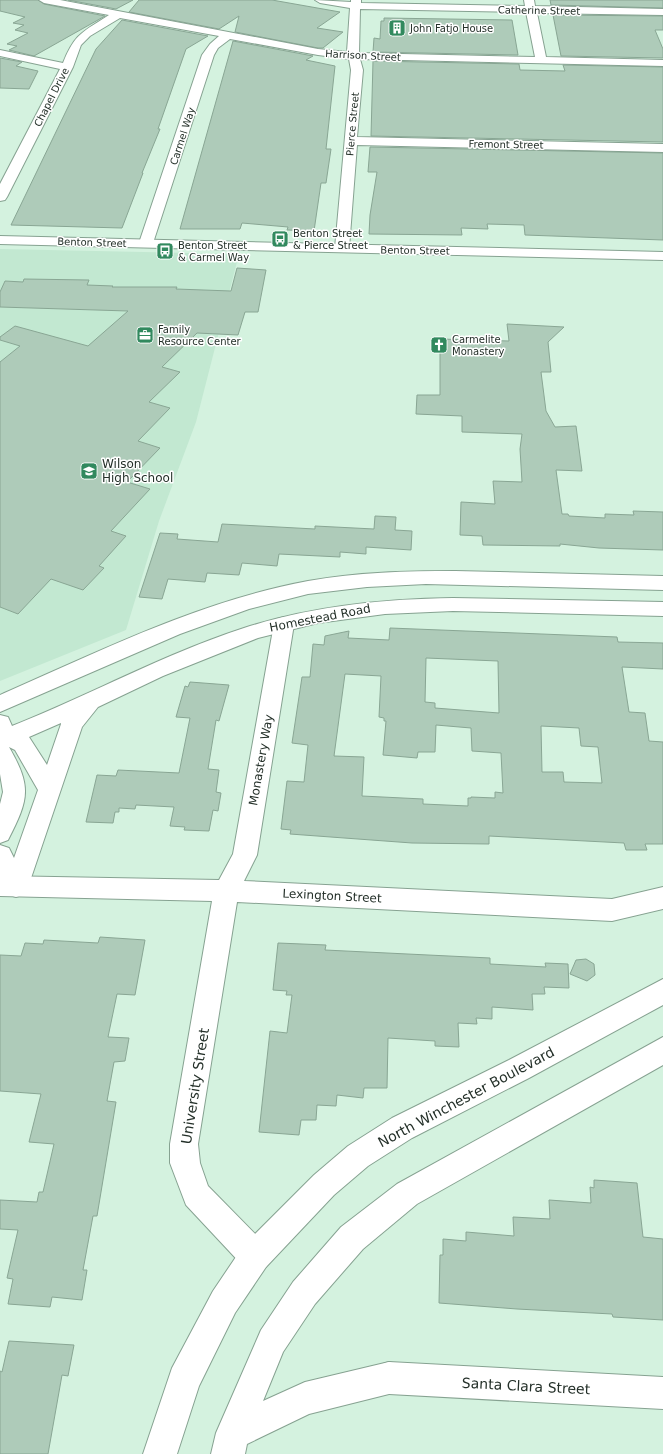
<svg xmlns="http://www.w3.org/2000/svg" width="663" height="1454" viewBox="0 0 663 1454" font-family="'DejaVu Sans',sans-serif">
  <rect width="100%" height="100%" fill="#d4f2df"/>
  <!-- built -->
  <path fill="#c2e8d1" d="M0,249L239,254L196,422L159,521L126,630L0,681Z"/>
  <!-- building -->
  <g fill="#aecbb9" stroke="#89a694" fill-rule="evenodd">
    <path d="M0,0H38L44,4L105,16L34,56L9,50L17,46L7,44L28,33L15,30L24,25L13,23L25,17L0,11Z"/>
    <path d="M68,0H133L116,9Z"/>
    <path d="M139,0H272L340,12L317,28L343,32L323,48H318L235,32L239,16L219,29L129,12Z"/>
    <path d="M550,0H663V8L551,5Z"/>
    <path d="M553,15L663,16V30H655L663,49V58L561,56Z"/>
    <path d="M384,18L512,20L518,55L373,52L374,38L380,39L381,21H384Z"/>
    <path d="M122,20L208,36L186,49L158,129H160L142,173H143L122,228L11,225L96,49Z"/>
    <path d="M233,41L313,56L306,60L335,66L326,149H331L326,183H321L314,231L287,230L288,227L242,223L240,229H180Z"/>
    <path d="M0,58L22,62L16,66L38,71L29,89L0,88Z"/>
    <path d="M373,61L519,64L520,70L565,71L563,65L663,67V142L371,136Z"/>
    <path d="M370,147L663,153V240L525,235L524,225L487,224L488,229L461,228L462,235L369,234L370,215L377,172H368Z"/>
    <path d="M237,268L266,270L258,312H245L238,335L197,333L162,367L180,372L149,402L170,408L138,441L160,448L127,482L150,489L111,531L126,536L99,566L104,568L83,590L51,579L18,614L0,607V362L20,346L0,340V337L15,326L88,346L128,311L0,307V292L5,281L23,282L24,279L89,280L87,285L113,286L112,287H177L176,289L231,291Z"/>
    <path d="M507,324L564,327L548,342L551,372H541L546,411L555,427L576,426L582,471L556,470L562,514H568L569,516L605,518V514L634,515L633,511L663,512V550L599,548L560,544V546L483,545L482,536L460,535L461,502L495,504L493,481L522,482L520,449L522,434L462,432V416L416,414L417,395H440V339L509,341Z"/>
    <path d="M375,516L396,517L395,530L412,531L411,550L366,547V554L340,552V557L279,554L277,566L242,563L239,575L207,573L205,582L168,579L162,599L139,597L160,533L178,534L177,539L218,542L222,524L315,529V526L374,529Z"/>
    <path d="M390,628L617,637L618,642L663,643V669L622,667L629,712L645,713L649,741L663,742V844H645L647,850H626L624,843L489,836V844L412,843L290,834L291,830L281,829L287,781L304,782L308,745L292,743L302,677H310L313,644L324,645L325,636L349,631L348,638L389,640ZM426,658L498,661L499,713L435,708V703L425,702ZM345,674L381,676L379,717L384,718V721H386L383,755L417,758L418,752H435L436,725L471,728L472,751L501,753L503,793L495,792V798L471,797V798H468V806L423,804V799L362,796L364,757L334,756ZM541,726L579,728L581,746L598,747L602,783L564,782L563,772H542Z"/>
    <path d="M190,682L229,685L219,721L216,720L208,769L219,770L216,792L221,793L218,811L213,810L209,831L184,830L185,827L170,826L174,807L136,805L135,809L119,808V812H115L113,823L86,822L97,775L116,776L118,770L179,773L190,718L176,717L185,686L188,687Z"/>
    <path d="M100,937L145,940L135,995L117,994L108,1037L129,1038L125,1061L114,1062L107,1101L116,1102L97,1216H93L83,1270H87L82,1300L52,1297L50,1307L8,1304L13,1279L7,1278L18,1230L0,1229V1200L37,1202L39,1192H43L54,1144L29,1142L41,1094L0,1091V955L21,956L25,943L43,944L44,940L98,943Z"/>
    <path d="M278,943L326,945L325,950L490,958V964L546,967L545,963L568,964L569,988L544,987L545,994H532L533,1010L492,1007V1019L476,1018L477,1024L458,1023L459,1047L435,1046V1041L388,1038L387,1088H364L363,1098L337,1095L336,1106L317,1105L316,1120H301L299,1135L259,1132L270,1031L287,1033L292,995H286L287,991L273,990Z"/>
    <path d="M586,959L594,964L595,975L587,981L570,974L576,960Z"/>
    <path d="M594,1180L637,1183L643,1237L663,1239V1320L613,1317L612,1314L517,1309L439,1303L440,1255H443V1239L466,1241V1232L514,1236L513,1217L550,1219L549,1200L591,1203L590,1187L594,1188Z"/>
    <path d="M9,1341L74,1345L68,1376L62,1375L48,1454H0V1371L2,1372Z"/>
  </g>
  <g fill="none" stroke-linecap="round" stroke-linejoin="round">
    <!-- minor casing -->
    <g stroke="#86a291" stroke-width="2">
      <g id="minor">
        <path d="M39,0H60L318,49L347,52L350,8L320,3L315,0L351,2V0H361V3L525,6L524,0H534L535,6L663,9V15L537,13L546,57L663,60V66L360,59L363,70L357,137L663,144V152L357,145L349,248L347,251H337L335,248L351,70L349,59L318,55L230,39L218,48L214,55L153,243L151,246H141L139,243L202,55L210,44L219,36L120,18L90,36L81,45L73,67L7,197L5,200L0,201V184L60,69L0,56V50L63,63C75,33 83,32 109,15L44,3ZM360,9L526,12L535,57L359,53Z"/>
        <path d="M284,617L291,619L294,624L257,855L244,881L612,899L663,887V909L612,921L237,902L198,1144L200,1163L208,1186L266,1245L270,1256L266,1267L255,1271L244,1267L186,1205L170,1163V1144L212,901L0,896V876L219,880L233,854L274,624L277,619Z"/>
        <path d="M389,1362L663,1377V1409L389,1394L377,1390L373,1378L377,1366Z"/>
      </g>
    </g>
    <!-- secondary casing -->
    <g stroke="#86a291" stroke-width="2">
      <g id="secondary">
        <path d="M0,236L663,252V260L0,244Z"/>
        <path d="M455,571L663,576V590L426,584L367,587L308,594L249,609L180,634L0,712V695C100,651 200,601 308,581C357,572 406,571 455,571Z"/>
        <path d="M453,598L663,602V616L453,611L385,614L318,623L258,638L163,676L98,707L82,727L28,887L25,894L16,897L7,894L0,880V845L9,848L14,858L38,790L15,750L9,747C32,787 29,799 8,840L0,843V804L3,792L0,774V715L8,717L12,726C90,695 164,654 244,628C312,606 382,599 453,598ZM61,723V724L47,765L29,737Z"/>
        <path d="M663,979V1005L529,1078L412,1138L368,1166L334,1195L266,1267L235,1313L199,1386L177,1454H143L172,1368L213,1291L244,1245L314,1175L348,1146L392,1118L509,1060Z"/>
        <path d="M663,1037V1065L417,1204L363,1249L315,1304L283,1352L263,1401L305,1382L389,1362L401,1366L405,1378L401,1390L389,1394L309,1414L247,1444L245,1454H211L216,1433L261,1330L293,1282L341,1227L397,1184Z"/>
      </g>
    </g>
    <!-- minor -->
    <use href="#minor" fill="#fff" fill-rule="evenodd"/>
    <!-- secondary -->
    <use href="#secondary" fill="#fff" fill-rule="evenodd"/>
  </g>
  <!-- icons -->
  <defs>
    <g id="building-square" transform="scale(0.9)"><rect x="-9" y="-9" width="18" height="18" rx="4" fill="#31895e" stroke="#fff"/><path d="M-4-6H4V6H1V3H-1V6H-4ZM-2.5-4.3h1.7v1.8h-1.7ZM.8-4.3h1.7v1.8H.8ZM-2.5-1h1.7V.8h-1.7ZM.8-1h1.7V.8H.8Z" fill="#fff"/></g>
    <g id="bus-square" transform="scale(0.9)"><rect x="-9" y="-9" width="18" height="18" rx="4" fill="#31895e" stroke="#fff"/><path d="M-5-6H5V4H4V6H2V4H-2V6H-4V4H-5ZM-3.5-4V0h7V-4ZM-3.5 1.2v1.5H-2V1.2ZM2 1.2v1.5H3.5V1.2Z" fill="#fff"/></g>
    <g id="office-square" transform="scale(0.9)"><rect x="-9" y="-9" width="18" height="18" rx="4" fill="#31895e" stroke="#fff"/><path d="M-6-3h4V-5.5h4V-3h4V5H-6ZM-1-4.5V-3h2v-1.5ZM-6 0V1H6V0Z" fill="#fff"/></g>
    <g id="church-square" transform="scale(0.9)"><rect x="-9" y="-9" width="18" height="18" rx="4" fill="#31895e" stroke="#fff"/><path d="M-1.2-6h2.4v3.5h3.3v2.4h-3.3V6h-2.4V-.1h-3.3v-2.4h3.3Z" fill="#fff"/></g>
    <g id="school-square" transform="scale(0.9)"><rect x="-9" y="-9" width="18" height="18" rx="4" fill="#31895e" stroke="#fff"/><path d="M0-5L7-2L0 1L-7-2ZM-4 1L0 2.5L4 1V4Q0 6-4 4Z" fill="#fff"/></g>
  </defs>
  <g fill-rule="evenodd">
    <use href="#building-square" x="397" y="28"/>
    <use href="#bus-square" x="280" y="239"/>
    <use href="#bus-square" x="165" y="251"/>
    <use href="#office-square" x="145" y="335"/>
    <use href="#church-square" x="439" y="345"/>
    <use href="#school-square" x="89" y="471"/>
  </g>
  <g text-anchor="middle" stroke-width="3" stroke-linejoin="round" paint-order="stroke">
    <!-- far-street labels -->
    <g font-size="10" fill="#243029" stroke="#fff">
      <text transform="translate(539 10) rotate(1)" y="4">Catherine Street</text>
      <text transform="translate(363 55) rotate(3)" y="4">Harrison Street</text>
      <text transform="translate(51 97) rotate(-63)" y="4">Chapel Drive</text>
      <text transform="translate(352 124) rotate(-85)" y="4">Pierce Street</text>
      <text transform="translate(182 136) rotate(-72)" y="4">Carmel Way</text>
      <text transform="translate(506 144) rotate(1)" y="4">Fremont Street</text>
      <text transform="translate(92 242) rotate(2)" y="4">Benton Street</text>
      <text transform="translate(415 250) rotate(1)" y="4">Benton Street</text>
    </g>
    <!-- far-poi labels -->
    <g font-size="10" fill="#243029" stroke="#fff" text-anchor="start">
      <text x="410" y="32">John Fatjo House</text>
      <text x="293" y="237">Benton Street<tspan x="293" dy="12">&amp; Pierce Street</tspan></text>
      <text x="178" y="249">Benton Street<tspan x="178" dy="12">&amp; Carmel Way</tspan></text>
      <text x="158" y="333">Family<tspan x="158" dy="12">Resource Center</tspan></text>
      <text x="452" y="343">Carmelite<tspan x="452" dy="12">Monastery</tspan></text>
    </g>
    <!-- poi labels -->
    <g font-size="12" fill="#243029" stroke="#fff" text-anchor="start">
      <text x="102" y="468">Wilson<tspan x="102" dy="14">High School</tspan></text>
    </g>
    <!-- street labels -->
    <g font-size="12" fill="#243029" stroke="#fff">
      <text transform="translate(320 618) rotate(-11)" y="4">Homestead Road</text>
      <text transform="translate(261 760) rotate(-80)" y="4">Monastery Way</text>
      <text transform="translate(332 896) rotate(3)" y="4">Lexington Street</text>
    </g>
    <!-- near-street labels -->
    <g font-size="14" fill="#243029" stroke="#fff">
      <text transform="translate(195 1086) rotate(-81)" y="5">University Street</text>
      <text transform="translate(466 1097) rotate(-28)" y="5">North Winchester Boulevard</text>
      <text transform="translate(526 1386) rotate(3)" y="5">Santa Clara Street</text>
    </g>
  </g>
</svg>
